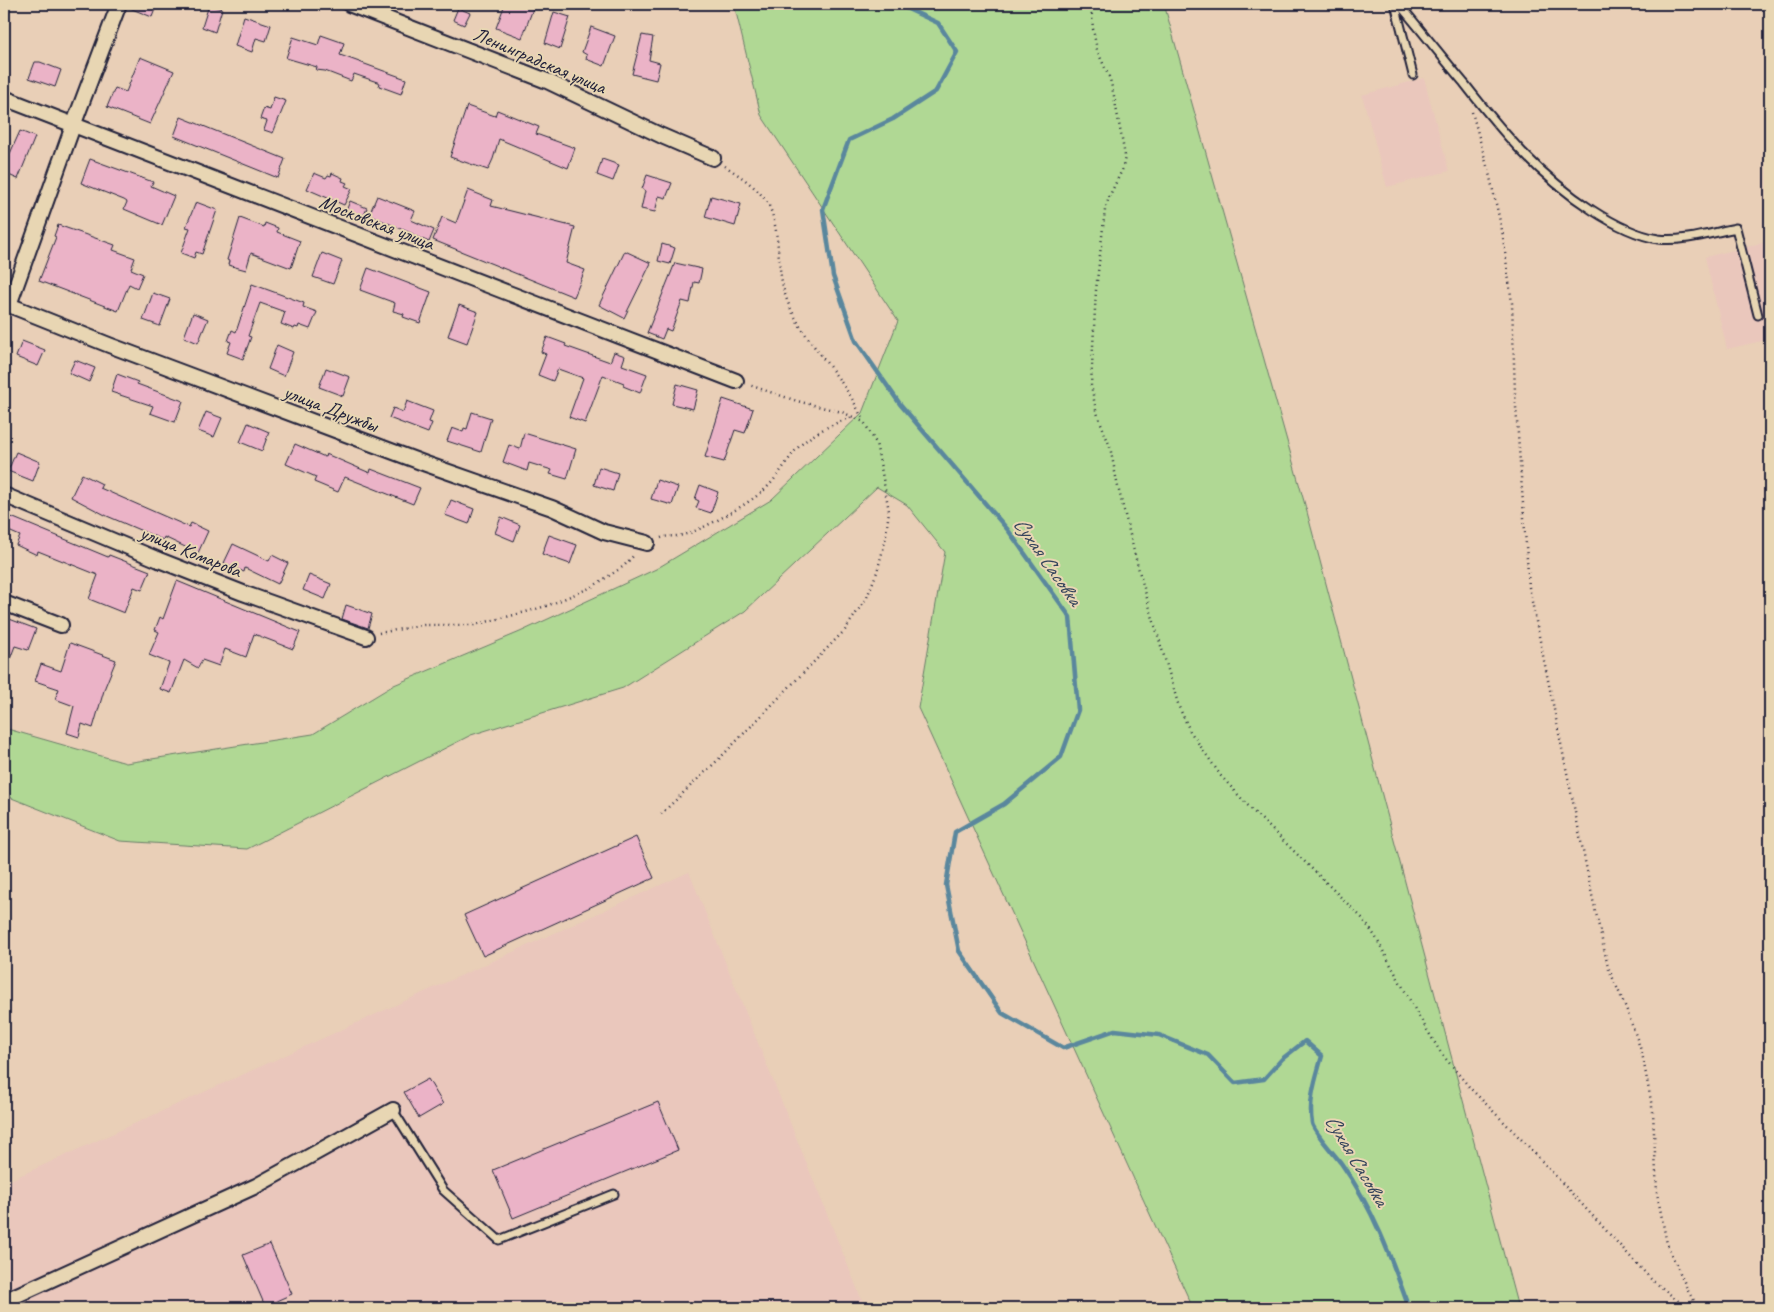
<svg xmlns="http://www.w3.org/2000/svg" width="1774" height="1312" viewBox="0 0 1774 1312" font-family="Caveat,sans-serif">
  <rect width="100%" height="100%" fill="#e9cfb7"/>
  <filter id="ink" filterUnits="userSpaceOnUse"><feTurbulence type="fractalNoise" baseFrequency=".02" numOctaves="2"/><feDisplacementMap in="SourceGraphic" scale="10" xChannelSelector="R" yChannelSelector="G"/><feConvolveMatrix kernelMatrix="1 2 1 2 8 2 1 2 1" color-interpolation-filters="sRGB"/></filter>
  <g filter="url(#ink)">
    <!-- built -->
    <g fill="#eac7bc">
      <path d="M1424,78L1449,171L1387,187L1362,95Z"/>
      <path d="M1763,243L1770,276V339L1727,349L1705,257Z"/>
      <path d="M689,872L865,1308H4V1183Z"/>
    </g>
    <!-- green -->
    <path fill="#b0d894" stroke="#697d68" d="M734,4H1164L1307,512L1518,1308H1193L918,708L945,552L907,505L877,487L745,611L623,688L471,735L247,849L120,841L4,795V728L126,763L313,734L394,685L520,632L656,569L771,500L862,413L898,321L761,115Z"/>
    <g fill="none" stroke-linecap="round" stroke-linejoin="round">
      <!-- stream -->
      <path stroke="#5a879d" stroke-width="4.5" d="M897,4L938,23L957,52L936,91L893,119L849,140L823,209L833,276L856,341L900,404L1008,530L1070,617L1078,710L1061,757L1004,804L955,832L946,885L959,951L1002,1013L1063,1048L1115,1030L1159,1035L1208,1055L1235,1083L1264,1079L1282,1059L1305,1041L1322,1056C1316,1078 1308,1100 1312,1123C1313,1131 1335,1155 1341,1163C1373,1208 1391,1257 1409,1308"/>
    </g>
    <!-- building -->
    <g fill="#ebb3c7" stroke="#22223b">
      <path d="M128,4H157L152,17L127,7Z"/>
      <path d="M505,4H525L534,6L522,38L496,28Z"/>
      <path d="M209,5L222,9L215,32L202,27Z"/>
      <path d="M458,8L470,13L464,25L453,20Z"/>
      <path d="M554,12L570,17L560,49L545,43Z"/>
      <path d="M244,16L271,25L266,41L256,38L252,52L235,46Z"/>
      <path d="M591,27L615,36L604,66L586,59L587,55L582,52Z"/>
      <path d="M321,35L344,43L340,55L406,79L401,94L379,86L380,83L354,74L351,81L325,71L316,70L317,67L286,58L293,37L318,45Z"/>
      <path d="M642,35L653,37L649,60L660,63L656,80L632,74Z"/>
      <path d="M140,57L174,71L150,124L107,107L115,88L126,92Z"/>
      <path d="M35,62H40L61,70L55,87L29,78Z"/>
      <path d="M274,97L286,101L273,133L264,130L267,121L260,119L264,108L270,110Z"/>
      <path d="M467,106L495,116L497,110L539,127L536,134L575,148L568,168L499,139L493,159L488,170L450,157Z"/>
      <path d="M181,117L285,159L278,178L174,136Z"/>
      <path d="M20,131L35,137L18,179L4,173V167Z"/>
      <path d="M90,159L153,182L151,186L174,196L162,225L124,209L127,202L124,200L81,183Z"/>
      <path d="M602,159L619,165L613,181L597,175Z"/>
      <path d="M314,173L326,178L328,175L331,176L332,173L343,178L342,181L347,183L345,186L352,189L344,205L307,189Z"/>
      <path d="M647,175L672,183L666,198L659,196L655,212L641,209L645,191L642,189Z"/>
      <path d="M468,190L493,200L491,206L575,227L566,263L585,270L574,297L433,240L442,217L456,223Z"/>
      <path d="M377,196L415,211L411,220L434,230L429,242L412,235L413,234L369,215Z"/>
      <path d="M711,196L741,204L735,226L705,217Z"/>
      <path d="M350,201L367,208L363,218L346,211Z"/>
      <path d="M196,202L217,210L202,254L196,252L194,258L181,253L190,228L186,227Z"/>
      <path d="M240,218L264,227L265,223L278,228L277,232L300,241L291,268L251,253L246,270L228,265L229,261L227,260Z"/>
      <path d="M58,225L115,245L113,250L135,258L131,269L143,274L137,288L129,284L118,311L39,281L56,237L54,236Z"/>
      <path d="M662,244L675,248L670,264L658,261Z"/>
      <path d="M625,251L651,263L624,318L599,305Z"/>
      <path d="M322,253L342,261L333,284L313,277Z"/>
      <path d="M675,263L702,269L699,283L694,282L690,303L682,301L671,331L666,329L662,339L647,333Z"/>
      <path d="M368,268L431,292L420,323L403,317L404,314L393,311L395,303L360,290Z"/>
      <path d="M252,284L304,303L303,307L317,312L310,329L299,325L298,328L295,327L294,329L281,324L285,312L260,303L248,336L251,337L243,359L227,353L231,342L228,341L232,330L236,332Z"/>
      <path d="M153,293L170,299L160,326L143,320Z"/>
      <path d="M459,305L478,312L467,343L448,336Z"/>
      <path d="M193,313L208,319L198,343L184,337Z"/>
      <path d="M547,337L566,344L565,346L610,362L614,352L625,356L622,365L647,374L640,393L623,386L624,383L603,375L585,423L569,417L583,378L558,369L553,381L538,375L546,354L541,352Z"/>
      <path d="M22,341L45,350L38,366L16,357Z"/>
      <path d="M277,345L293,352L284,376L268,369Z"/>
      <path d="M75,360L95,368L89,382L69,373Z"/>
      <path d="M326,368L350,377L343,396L319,387Z"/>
      <path d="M117,374L138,382L137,384L183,401L175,422L150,413L153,406L111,392Z"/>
      <path d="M677,384L698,390L693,409L672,404Z"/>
      <path d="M723,399L753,409L745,433L735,430L724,462L705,457Z"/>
      <path d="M407,401L433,411L429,422L432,423L428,433L389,418L393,408L403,412Z"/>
      <path d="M206,412L222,418L214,437L198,431Z"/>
      <path d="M472,412L491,418L481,452L447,441L452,428L463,432L464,428L467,429Z"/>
      <path d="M248,423L269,432L262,451L240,442Z"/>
      <path d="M524,433L576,449L567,479L550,474L552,470L529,463L527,471L503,462L509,445L520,449Z"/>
      <path d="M295,444L325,457L326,454L370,473L371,469L420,488L413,504L345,477L338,492L314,482L316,477L286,464Z"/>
      <path d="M16,452L40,462L33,481L8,471Z"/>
      <path d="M599,467L618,473L613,491L594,485Z"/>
      <path d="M82,474L102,484L100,488L189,527L191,523L208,531L198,553L164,537L163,540L107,516L71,497Z"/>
      <path d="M657,480L678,487L672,505L651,499Z"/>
      <path d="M700,485L718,492L711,513L696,508L699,501L695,499Z"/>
      <path d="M451,500L474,509L469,524L445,515Z"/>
      <path d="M4,514L108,557L109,555L150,571L142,590L134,587L124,613L89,599L98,575L38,551L37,555L16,545L20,536L4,529Z"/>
      <path d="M501,517L520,525L514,541L495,533Z"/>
      <path d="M549,535L577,545L570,564L542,554Z"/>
      <path d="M233,544L269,561L272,555L288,563L278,584L245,568L244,572L224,563Z"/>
      <path d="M309,575L331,584L325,599L303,590Z"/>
      <path d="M177,581L300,632L293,649L254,634L246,657L225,649L219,666L202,660L198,668L184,660L171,693L160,689L169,663L149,655L159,632L155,630L160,617L163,619Z"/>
      <path d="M346,605L372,614L368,628L342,619Z"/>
      <path d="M4,617L36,629L28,650L15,646L5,672Z"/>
      <path d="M70,643L116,660L105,687L93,728L82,724L79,737L67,733L74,706L55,699L59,689L35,681L41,664L61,671Z"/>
      <path d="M636,837L654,878L483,956L464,915Z"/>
      <path d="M428,1079L443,1104L419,1118L404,1092Z"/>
      <path d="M658,1102L678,1150L513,1218L493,1170Z"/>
      <path d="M270,1244L292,1294L265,1306L243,1255Z"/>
    </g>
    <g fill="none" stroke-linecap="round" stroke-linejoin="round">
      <!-- lane casing -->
      <g stroke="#22223b" stroke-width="11">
        <g id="lane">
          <path d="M1395,4L1413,75"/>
          <path d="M1399,4C1421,30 1442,57 1464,83C1503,133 1538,175 1592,210C1612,223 1634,235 1658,239C1683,242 1711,233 1736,228L1758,315"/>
          <path d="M393,1110L443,1190L499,1240L614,1194"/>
        </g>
      </g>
      <!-- street casing -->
      <g stroke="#22223b" stroke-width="18">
        <g id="street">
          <path d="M349,4L547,81L662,136L713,158"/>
          <path d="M4,98L736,381"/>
          <path d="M4,303L109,345L335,430L426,464L552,508L604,532L647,543"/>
          <path d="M9,305L73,126L119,4"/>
          <path d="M4,495L159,560L243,593L366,637"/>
          <path d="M4,603L61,625"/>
          <path d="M4,1301L256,1186L393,1110"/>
        </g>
      </g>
      <!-- path -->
      <g stroke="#22223b" stroke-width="2.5" stroke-dasharray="1 4" stroke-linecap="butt">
        <path d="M1091,4L1093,29L1097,50L1110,79L1114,96L1125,156L1123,168L1109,197L1105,210L1096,290L1091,385L1096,410L1110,447L1118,487L1139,571L1179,707L1190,731L1221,776L1252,810L1362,918L1375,936L1418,1015L1441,1053L1470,1088L1527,1145L1651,1279L1687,1308"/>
        <path d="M1472,112L1489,173L1502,230L1512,303L1515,393L1529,587L1593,900L1608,967L1626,1008L1642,1053L1653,1112L1657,1193L1667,1244L1689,1293L1699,1308"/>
        <path d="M725,166C740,176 762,190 770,208C782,238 775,274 789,305C808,348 846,378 863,421"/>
        <path d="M661,538C668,535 676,537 683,535C703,530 748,504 763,491C776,480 784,465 794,452C808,435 833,423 853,417"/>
        <path d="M379,633L424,625H474L526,612L549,605L592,587L624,566L635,554"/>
        <path d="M661,814L720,758L845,630L867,597L877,572L885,542L889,511L882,473L876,443L864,422L842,412L797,401L749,385"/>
      </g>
      <!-- lane -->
      <use href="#lane" stroke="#e8d6b3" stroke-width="7"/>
      <!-- street -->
      <use href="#street" stroke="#e8d6b3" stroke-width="14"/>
    </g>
  </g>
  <g text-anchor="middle" stroke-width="4" stroke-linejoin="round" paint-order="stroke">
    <!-- street labels -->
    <g font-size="20" fill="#22223b" stroke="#e8d6b3">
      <text transform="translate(540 60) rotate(23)" y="7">Ленинградская улица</text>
      <text transform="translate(377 222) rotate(21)" y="7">Московская улица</text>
      <text transform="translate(331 408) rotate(21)" y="7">улица Дружбы</text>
      <text transform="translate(191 551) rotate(22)" y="7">улица Комарова</text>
    </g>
    <!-- water labels -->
    <g font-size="21" font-style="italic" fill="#35445c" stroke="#e8d6b3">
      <text transform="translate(1048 561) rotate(55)" y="7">Сухая Сасовка</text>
      <text transform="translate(1357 1160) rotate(59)" y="7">Сухая Сасовка</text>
    </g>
  </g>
  <!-- margin -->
  <rect width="1774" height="1312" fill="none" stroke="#e8d6b3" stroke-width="20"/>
  <rect x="10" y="10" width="1754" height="1292" fill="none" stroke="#22223b" stroke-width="2" filter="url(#ink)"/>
</svg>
